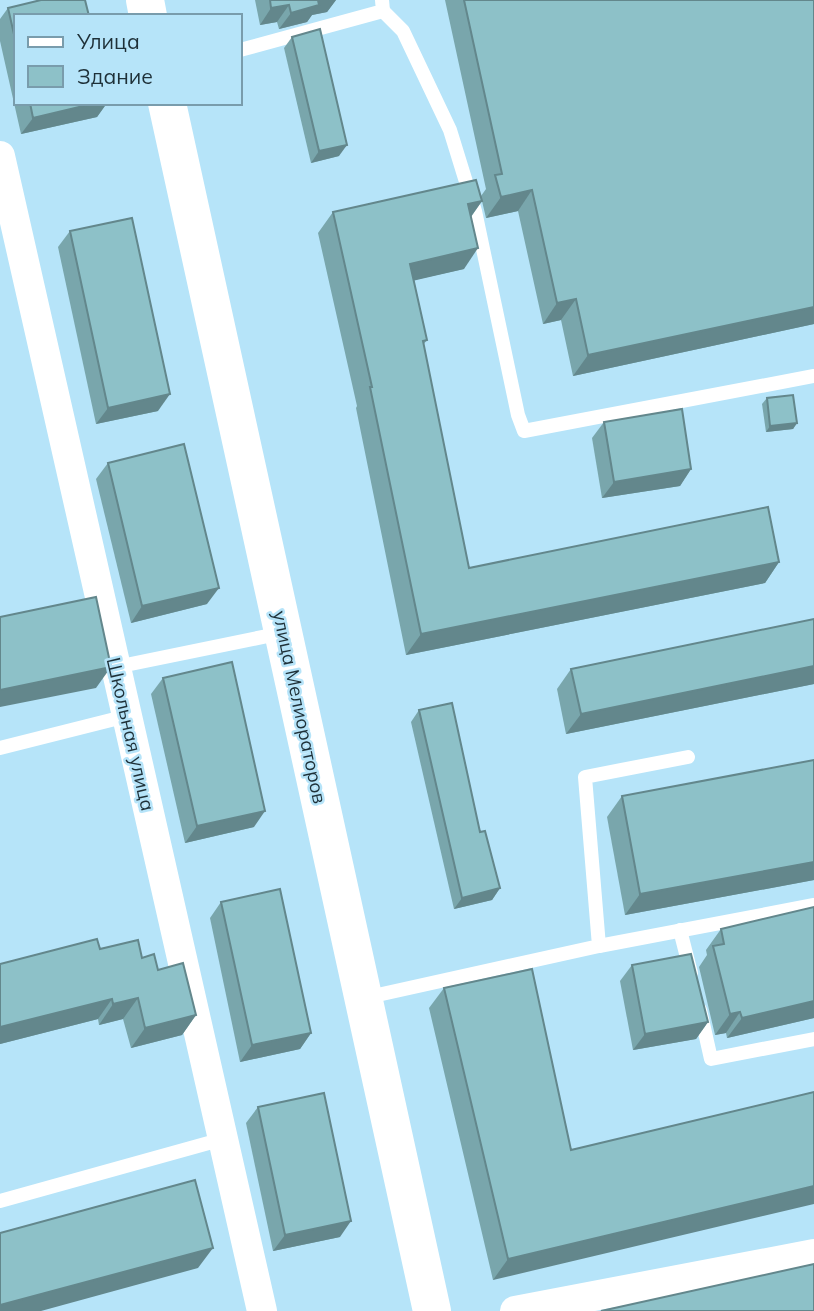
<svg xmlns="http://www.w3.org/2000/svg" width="814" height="1311" viewBox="0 0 814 1311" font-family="Mulish,sans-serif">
  <rect width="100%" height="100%" fill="#b6e4f9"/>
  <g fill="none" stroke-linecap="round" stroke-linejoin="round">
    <!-- lane -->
    <g stroke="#fff" stroke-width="14">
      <path d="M383,11L403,31L450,130L475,211L518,415L524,431L814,376"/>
      <path d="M240,50L383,11L382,0"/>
      <path d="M116,667L282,633"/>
      <path d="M0,748L127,716"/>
      <path d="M680,930L691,973"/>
      <path d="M599,946L814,905"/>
      <path d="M364,998L599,946L585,777L688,757"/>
      <path d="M700,1010L711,1059L814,1039"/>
      <path d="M0,1201L223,1139"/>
    </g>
    <!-- street -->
    <g stroke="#fff" stroke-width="30">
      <path d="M0,156L262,1311"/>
      <path d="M515,1311L814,1254"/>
    </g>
    <!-- secondary -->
    <g stroke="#fff" stroke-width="38">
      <path d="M145,0L148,16"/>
      <path d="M167,103L432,1311"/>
    </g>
  </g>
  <!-- wall -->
  <g fill="#79a6ac">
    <path d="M255,0H336L327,12L312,15L307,22L279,29L277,22L260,25Z"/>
    <path d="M445,0H814V324L573,376L561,320L543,324L518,211L486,218L482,201L471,217L464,269L414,280L427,340L423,345L469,568L779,562L765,583L406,655L356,408L357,406L318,233L333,212L481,196L486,189Z"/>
    <path d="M8,8L16,16V103H107L97,117L21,134L0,41V19Z"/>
    <path d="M292,37L339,156L311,163L284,48Z"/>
    <path d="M70,231L158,411L96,424L58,247Z"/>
    <path d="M767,398L797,423L793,429L766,432L762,404Z"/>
    <path d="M604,422L691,469L680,486L602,498L592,438Z"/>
    <path d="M108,463L207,604L131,623L96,479Z"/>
    <path d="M814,619V684L566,734L557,689L571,669Z"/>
    <path d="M163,678L254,827L185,843L151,694Z"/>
    <path d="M419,710L480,832L500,888L492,900L454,909L411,722Z"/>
    <path d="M814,760V880L625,915L607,817L622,796Z"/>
    <path d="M221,902L311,1033L300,1049L240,1062L210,918Z"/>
    <path d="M814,907V1018L727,1038L726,1033L715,1035L699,967L707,955L706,950L721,929Z"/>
    <path d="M100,949L142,958L158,970L196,1015L182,1035L131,1048L123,1019L99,1025L98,1019L0,1044V964Z"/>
    <path d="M632,965L708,1022L696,1039L633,1050L620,981Z"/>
    <path d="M444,988L571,1150L814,1092L493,1280L429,1008Z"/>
    <path d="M258,1107L340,1237L273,1251L246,1123Z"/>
  </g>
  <!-- shaded-wall -->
  <g fill="#63878c">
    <path d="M317,0H336L327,12L312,15L307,22L279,29L291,13Z"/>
    <path d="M289,5L277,22L260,25L271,8Z"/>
    <path d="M96,103H107L97,117L21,134L33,118Z"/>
    <path d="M347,145L339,156L311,163L319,151Z"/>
    <path d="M532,190L518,211L486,218L501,197Z"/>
    <path d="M482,201L467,222L468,204Z"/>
    <path d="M478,248L464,269L395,285L410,264Z"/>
    <path d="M576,299L561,320L543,324L557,303Z"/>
    <path d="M814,307V324L573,376L588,355Z"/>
    <path d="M170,394L158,411L96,424L108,408Z"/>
    <path d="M797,423L793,429L766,432L770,426Z"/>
    <path d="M691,469L680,486L602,498L614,482Z"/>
    <path d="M779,562L765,583L406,655L421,634Z"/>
    <path d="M219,588L207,604L131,623L142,606Z"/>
    <path d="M814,666V684L566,734L581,714Z"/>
    <path d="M111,667L96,688L0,707V690Z"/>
    <path d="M265,811L254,827L185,843L197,826Z"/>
    <path d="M814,862V880L625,915L640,894Z"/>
    <path d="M500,888L492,900L454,909L462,898Z"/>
    <path d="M138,998L123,1019L99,1025L113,1004Z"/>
    <path d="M112,999L98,1019L0,1044V1027Z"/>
    <path d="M814,1001V1018L727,1038L742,1018Z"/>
    <path d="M740,1012L726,1033L715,1035L730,1014Z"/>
    <path d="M196,1015L182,1035L131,1048L145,1028Z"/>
    <path d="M708,1022L696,1039L633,1050L645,1034Z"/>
    <path d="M311,1033L300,1049L240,1062L252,1045Z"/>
    <path d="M814,1186V1204L493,1280L508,1259Z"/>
    <path d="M351,1221L340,1237L273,1251L285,1235Z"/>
    <path d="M213,1248L198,1268L41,1311H0V1305Z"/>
  </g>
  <!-- building -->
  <g fill="#8dc1c8" stroke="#63878c" stroke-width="2">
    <path d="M41,0H85L89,16H16V43L8,8Z"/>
    <path d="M270,0H318L319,5L291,13L289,5L271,8Z"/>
    <path d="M464,0H814V307L588,355L576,299L557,303L532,190L501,197L495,175L502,174Z"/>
    <path d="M320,29L347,145L319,151L292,37Z"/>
    <path d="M30,103H96L33,118Z"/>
    <path d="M476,180L482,201L468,204L478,248L410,264L427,340L423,341L469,568L768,507L779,562L421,634L370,387H372L333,212Z"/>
    <path d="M132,218L170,394L108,408L70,231Z"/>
    <path d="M793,395L797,423L770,426L767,398Z"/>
    <path d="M682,409L691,469L614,482L604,422Z"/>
    <path d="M184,444L219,588L142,606L108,463Z"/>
    <path d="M96,597L111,667L0,690V617Z"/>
    <path d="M814,619V666L581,714L571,669Z"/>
    <path d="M232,662L265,811L197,826L163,678Z"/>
    <path d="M452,703L480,832L485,831L500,888L462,898L419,710Z"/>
    <path d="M814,760V862L640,894L622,796Z"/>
    <path d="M280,889L311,1033L252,1045L221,902Z"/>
    <path d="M814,907V1001L742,1018L740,1012L730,1014L713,946L724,944L721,929Z"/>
    <path d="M97,939L100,949L138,940L142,958L154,954L158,970L183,963L196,1015L145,1028L138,998L113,1004L112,999L0,1027V964Z"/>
    <path d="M691,954L708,1022L645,1034L632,965Z"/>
    <path d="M532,969L571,1150L814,1092V1186L508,1259L444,988Z"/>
    <path d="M324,1093L351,1221L285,1235L258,1107Z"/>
    <path d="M195,1180L213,1248L0,1305V1233Z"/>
    <path d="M814,1264V1311H601Z"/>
  </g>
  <g text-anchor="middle" stroke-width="5" stroke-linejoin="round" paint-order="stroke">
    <!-- street labels -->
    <g font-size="19" fill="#1e3038" stroke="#b6e4f9">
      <text transform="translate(300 707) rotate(78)" y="7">улица Мелиораторов</text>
      <text transform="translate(131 734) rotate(77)" y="7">Школьная улица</text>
    </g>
  </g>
  <!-- legend -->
  <rect x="14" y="14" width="228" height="91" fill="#b6e4f9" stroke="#799cac" stroke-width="2"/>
  <rect x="28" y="37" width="35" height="10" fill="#ffffff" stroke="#799cac" stroke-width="2"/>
  <text x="77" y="49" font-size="21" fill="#1e3038">Улица</text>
  <rect x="28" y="66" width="35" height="21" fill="#8dc1c8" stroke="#799cac" stroke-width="2"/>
  <text x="77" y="84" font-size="21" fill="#1e3038">Здание</text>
</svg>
